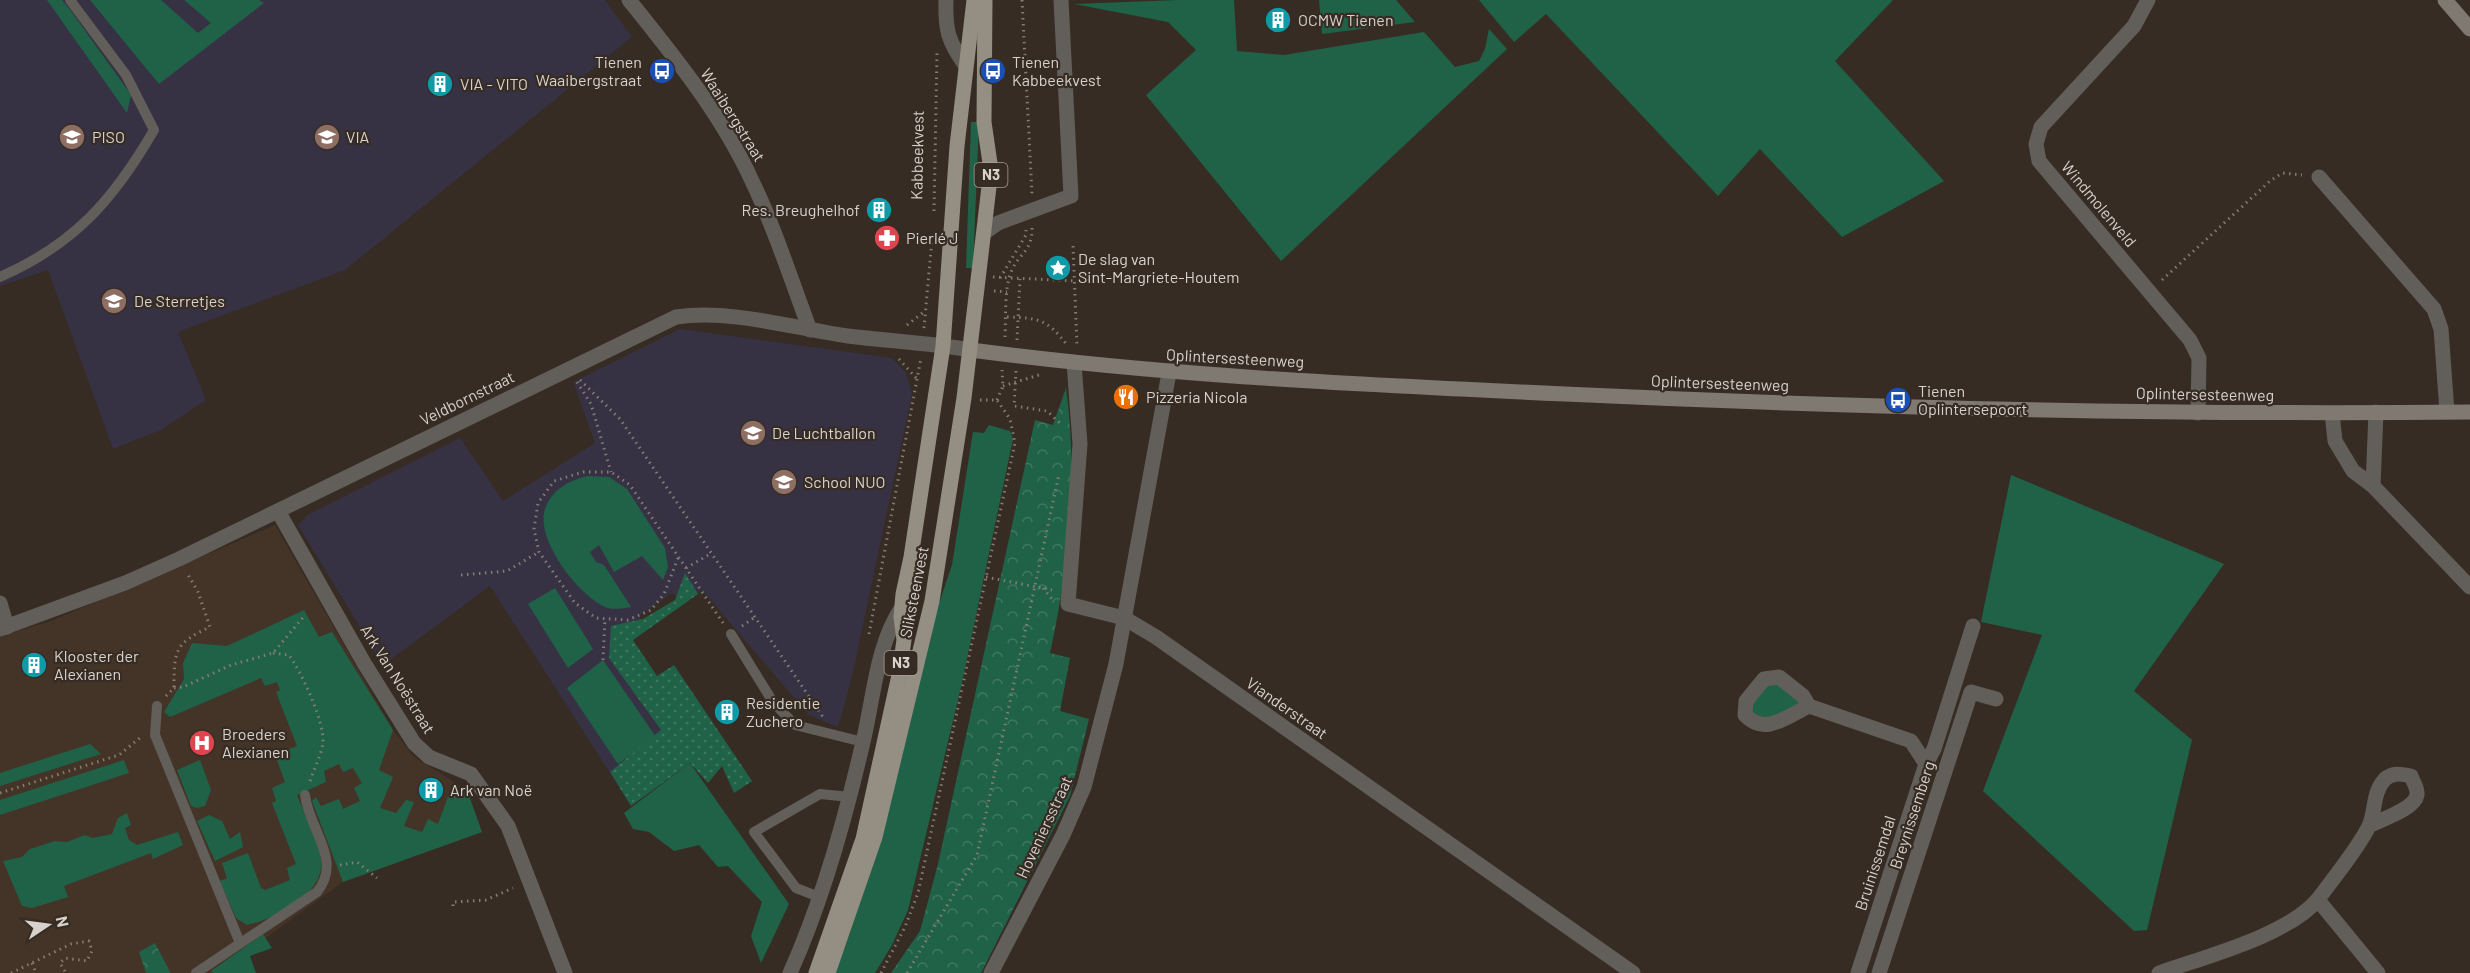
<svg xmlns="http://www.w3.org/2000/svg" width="2470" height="973" viewBox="0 0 2470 973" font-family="Barlow,sans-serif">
  <defs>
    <pattern id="forest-crowns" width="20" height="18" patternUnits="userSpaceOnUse" patternTransform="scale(1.5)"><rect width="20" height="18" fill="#206248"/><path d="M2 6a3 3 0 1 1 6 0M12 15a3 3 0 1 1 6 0" fill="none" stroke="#407761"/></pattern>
    <pattern id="garden-dots" width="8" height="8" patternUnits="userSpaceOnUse" patternTransform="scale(1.5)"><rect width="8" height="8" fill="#206248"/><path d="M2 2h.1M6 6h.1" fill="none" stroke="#407761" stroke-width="1.8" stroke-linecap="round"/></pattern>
  </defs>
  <rect width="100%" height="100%" fill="#362c23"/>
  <!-- built -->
  <path fill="#443427" d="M275,525L393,730L414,757L467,790L482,832L343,882L217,973H0V636L51,621Z"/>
  <!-- education -->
  <g fill="#363243">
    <path d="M0,0H605L632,37L345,270L178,332L206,400L161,430L113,449L48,270L0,286Z"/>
    <path d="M680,329L892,358L906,373L912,394L851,681L838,727L809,715L702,590L683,602L672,593L639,616L643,629L609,652L668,741L612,776L490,586L383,665L298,525L307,515L460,438L503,501L595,443L573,382Z"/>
  </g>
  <!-- grass -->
  <g fill="#206248">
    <path d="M47,0H62L71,11L131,95L127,113Z"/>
    <path d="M90,0H161L198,33L211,23L184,0H259L264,3L159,84Z"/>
    <path d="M1178,0H1234L1237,51L1284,55L1424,32L1455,67L1479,61L1485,49L1489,29L1507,49L1281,261L1146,95L1196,50L1168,22L1074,4Z"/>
    <path d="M1319,0H1396L1415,22L1322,34Z"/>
    <path d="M1479,0H1893L1835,61L1944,181L1842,237L1760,149L1718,196L1546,14L1514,42Z"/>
    <path d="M971,122H979L973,268H966Z"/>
    <path d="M989,425L1010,431L1013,439L961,687L908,910L892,945L875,973H833L846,944L876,854L930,630L952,565L973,432L984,433Z"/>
    <path d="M2011,475L2224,564L2134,691L2192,740L2147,930L2134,931L1983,791L2042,635L1981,622Z"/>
    <path d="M587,476L609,477L627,489L665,548L668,567L663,580L642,556L614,572L599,545L590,552L596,562L604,565L631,607C625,608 615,610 608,608C580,598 535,540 545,509C552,489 569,481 587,476Z"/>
    <path d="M555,588L593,649L568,668L528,604Z"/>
    <path d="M304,610L319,637L332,632L393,730L379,770L393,777L380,808L396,813L406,800L414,802L404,826L422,832L428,819L438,824L452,786L467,790L482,832L343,882L312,801L316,797L321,806L339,799L343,809L360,801L354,788L362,783L353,768L343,772L339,764L324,771L326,782L297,795C303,811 320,844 321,860C325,895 274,919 247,925L236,918L220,881L227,878L222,863L248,853L261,888L265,890L290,880L287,868L296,864L272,803L276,801L272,788L285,782L275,755L297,746L276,692L280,690L277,682L265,686L261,678L170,717L164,712L184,679L183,663L192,643L227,646Z"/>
    <path d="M603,660L656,737L618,764L567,688Z"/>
    <path d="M1779,677L1809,706L1754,724L1746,701Z"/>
    <path d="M90,744L101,754L0,786V773Z"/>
    <path d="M124,760L129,773L0,815V800Z"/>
    <path d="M200,760L211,790L205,806L197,808L191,806L177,770Z"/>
    <path d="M690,763L789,904L761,963L751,936L762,902L728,866L718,867L699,845L674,851L649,832L633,829L624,813Z"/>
    <path d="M127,813L131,825L125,828L129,840L137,845L178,832L183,845L153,859L151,853L64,886L68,897L32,908L22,906L3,861L22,857L30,849L55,841L67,842L85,835L93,838L112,834L118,818Z"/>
    <path d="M209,815L222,821L230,839L240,832L243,847L215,861L197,821Z"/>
    <path d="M263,934L272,948L250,956L256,973H213L211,971Z"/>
  </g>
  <!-- forest -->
  <g fill="url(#forest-crowns)">
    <path d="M1066,388C1078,476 1069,567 1050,653L1070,658L1060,711L1089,719L1070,796L981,973H891L920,931L938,864L1035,420L1053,425Z"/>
    <path d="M155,943L170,972V973H146L139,952Z"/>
  </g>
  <!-- garden -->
  <path fill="url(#garden-dots)" d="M685,573L698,594L633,640L657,676L674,665L752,781L734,793L722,766L708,783L690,763L631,806L610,772L661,730L609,658L611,626L643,619L675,600Z"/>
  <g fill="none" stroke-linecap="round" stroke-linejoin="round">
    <!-- path -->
    <g stroke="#857c75" stroke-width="3" stroke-dasharray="1.5 4.5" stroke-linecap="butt">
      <path d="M1022,0L1032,194"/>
      <path d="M934,211L937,53"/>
      <path d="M1073,246L1077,346"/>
      <path d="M993,277L1075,281"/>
      <path d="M1000,278L1026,235V230"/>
      <path d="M2162,280L2270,181L2282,173L2302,175"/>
      <path d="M994,291L1007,292"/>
      <path d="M1007,317C1039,318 1047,319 1067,345"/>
      <path d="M907,325L925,311"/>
      <path d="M924,328L932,239"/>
      <path d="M1005,337C1006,318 1004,286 1012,270C1020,252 1032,252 1032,228"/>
      <path d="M1017,340L1020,279"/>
      <path d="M899,359L917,379"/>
      <path d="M1016,371L1014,406L1047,411L1062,425"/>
      <path d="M580,380L620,419L823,717"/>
      <path d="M577,382L591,404L611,472"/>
      <path d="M1003,386L1039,375"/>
      <path d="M980,400H997"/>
      <path d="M997,400L1003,386L1002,370"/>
      <path d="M678,558L664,594L651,610L628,620L596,618L575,603L539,552L534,529L538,503L554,481L583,472H611L630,485L723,623"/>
      <path d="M686,568L712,553"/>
      <path d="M461,575L507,571L539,552"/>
      <path d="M986,577L1052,590"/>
      <path d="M1043,588L1052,599"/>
      <path d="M742,626L755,617"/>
      <path d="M869,634L921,358"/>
      <path d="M273,653L289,655C301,671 325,723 323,743C321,756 313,771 309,784"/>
      <path d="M603,660L605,619"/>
      <path d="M174,688L183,687L231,665L273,653L305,615"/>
      <path d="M166,696L174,688C174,650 175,643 210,627L198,592L187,573"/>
      <path d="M0,793L119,755L141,737"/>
      <path d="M340,865L357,862L377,878"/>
      <path d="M453,906V902L486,900L513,888"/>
      <path d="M32,963L36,973"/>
      <path d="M11,973L71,944L89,941L92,951L87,961L65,958L60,963L66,973"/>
      <path d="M881,973L905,927L918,893L1015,443L1010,419L997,400"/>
      <path d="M907,973L977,855L1059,474"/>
    </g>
    <!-- lane -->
    <g stroke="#625e59" stroke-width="10">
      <path d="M0,277C75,244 114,199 154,130L126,75L70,0"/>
      <path d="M731,634L773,702L795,725L863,742"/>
      <path d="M157,706L155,735L240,943"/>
      <path d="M819,897L796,888L754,832L820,794L850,797"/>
      <path d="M196,973L317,892C343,860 309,830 305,795"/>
    </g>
    <!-- street -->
    <g stroke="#625e59" stroke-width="15">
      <path d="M629,0C674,56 722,115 752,181C775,228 791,280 810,330"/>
      <path d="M946,0C945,30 948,41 965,65"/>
      <path d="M2148,0L2134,26L2041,127L2036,144L2039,161L2190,340L2199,358L2198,413"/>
      <path d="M2319,177L2434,309L2441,329L2447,412"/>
      <path d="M985,232L998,223L1071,196L1061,0"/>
      <path d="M1074,363L1080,444L1068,604L1124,618L1156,637L1633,973"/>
      <path d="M2332,413L2335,441L2353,471L2373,486L2470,587"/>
      <path d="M2373,486L2376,412"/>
      <path d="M278,511L364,663L414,743L429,757L471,774L508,826L565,973"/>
      <path d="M0,603L7,627"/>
      <path d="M0,629L125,583L179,559L676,317C732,309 792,328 848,336C889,341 930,343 971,350"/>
      <path d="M1809,706C1786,717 1765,736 1745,715L1746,701L1764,679L1779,677L1803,696L1809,706L1911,741L1926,764L1858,973"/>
      <path d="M1926,764L1934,749L1973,626"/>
      <path d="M2318,900L2378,973"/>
      <path d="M790,973C823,900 845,820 863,742C874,697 876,646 902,607"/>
      <path d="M991,973L1063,835L1084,787L1116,664L1169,373"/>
      <path d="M1879,973L1971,692L1996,699"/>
      <path d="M2159,973C2204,957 2290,935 2319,898C2333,879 2359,847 2369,826C2376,811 2372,793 2385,779C2393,772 2401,774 2411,776C2413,782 2418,788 2417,795C2414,810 2381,819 2369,826"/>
    </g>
    <!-- secondary -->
    <g stroke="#7f7971" stroke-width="15">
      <path d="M2445,0L2470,29"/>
      <path d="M971,350C1168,376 1366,385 1565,394C1866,408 2168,415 2470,412"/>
    </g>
    <!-- primary -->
    <g stroke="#958e83" stroke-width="15">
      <path d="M816,973L863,839L899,675L904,640L901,617L903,594L911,557L943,346L957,146L974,0"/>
      <path d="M828,973L875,837L932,601L964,398L991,170L984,122L985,0"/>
    </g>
  </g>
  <!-- icons -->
  <defs>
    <g id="building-disc" transform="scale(1.35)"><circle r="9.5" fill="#0f9aa8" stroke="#362c23"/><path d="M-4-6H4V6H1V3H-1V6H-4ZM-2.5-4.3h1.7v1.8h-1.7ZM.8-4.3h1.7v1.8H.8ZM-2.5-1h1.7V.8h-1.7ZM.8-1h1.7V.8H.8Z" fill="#fff"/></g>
    <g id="bus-disc" transform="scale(1.35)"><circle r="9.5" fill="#1a4fb4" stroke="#362c23"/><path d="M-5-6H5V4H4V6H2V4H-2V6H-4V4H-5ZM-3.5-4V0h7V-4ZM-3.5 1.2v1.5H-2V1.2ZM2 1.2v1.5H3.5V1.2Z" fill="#fff"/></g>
    <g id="school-disc" transform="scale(1.35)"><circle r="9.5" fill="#8d6e63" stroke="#362c23"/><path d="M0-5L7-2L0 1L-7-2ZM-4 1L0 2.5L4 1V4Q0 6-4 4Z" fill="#fff"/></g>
    <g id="pharmacy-disc" transform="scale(1.35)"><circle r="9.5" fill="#e0444e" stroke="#362c23"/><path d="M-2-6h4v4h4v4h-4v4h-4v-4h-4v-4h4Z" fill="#fff"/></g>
    <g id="sight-disc" transform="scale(1.35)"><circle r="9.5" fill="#0f9aa8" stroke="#362c23"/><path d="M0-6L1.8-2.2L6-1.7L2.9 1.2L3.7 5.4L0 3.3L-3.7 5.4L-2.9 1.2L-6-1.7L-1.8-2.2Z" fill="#fff"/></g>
    <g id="restaurant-disc" transform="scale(1.35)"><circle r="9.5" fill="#e8710a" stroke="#362c23"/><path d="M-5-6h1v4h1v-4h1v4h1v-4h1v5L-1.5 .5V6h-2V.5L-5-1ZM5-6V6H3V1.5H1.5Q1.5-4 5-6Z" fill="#fff"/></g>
    <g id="hospital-disc" transform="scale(1.35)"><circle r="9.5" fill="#e0444e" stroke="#362c23"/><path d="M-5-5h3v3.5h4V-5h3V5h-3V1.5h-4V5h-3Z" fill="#fff"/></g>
  </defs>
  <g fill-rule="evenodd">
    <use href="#building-disc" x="1278" y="20"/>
    <use href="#bus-disc" x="662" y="71"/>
    <use href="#bus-disc" x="993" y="71"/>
    <use href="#building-disc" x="440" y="84"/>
    <use href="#school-disc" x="72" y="137"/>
    <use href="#school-disc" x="327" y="137"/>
    <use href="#building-disc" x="879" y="210"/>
    <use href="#pharmacy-disc" x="887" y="238"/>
    <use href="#sight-disc" x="1058" y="268"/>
    <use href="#school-disc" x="114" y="301"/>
    <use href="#restaurant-disc" x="1126" y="397"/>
    <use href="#bus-disc" x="1898" y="400"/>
    <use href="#school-disc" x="753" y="433"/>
    <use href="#school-disc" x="784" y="482"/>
    <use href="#building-disc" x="34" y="665"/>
    <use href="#building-disc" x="727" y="712"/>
    <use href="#hospital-disc" x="202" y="743"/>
    <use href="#building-disc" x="431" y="790"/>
  </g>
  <g text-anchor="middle" stroke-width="4.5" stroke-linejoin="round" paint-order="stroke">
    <!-- shield labels -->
    <g fill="#362c23" stroke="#a7a099" stroke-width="1.5">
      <rect x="974.5" y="163" width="33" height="24" rx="4.5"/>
      <rect x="884.5" y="651" width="33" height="24" rx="4.5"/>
    </g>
    <g font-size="15" font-weight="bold" fill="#d8d1cc">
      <text x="991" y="180">N3</text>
      <text x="901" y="668">N3</text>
    </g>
    <!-- poi labels -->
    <g font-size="16" fill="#d8d1cc" stroke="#362c23" text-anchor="start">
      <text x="1298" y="26">OCMW Tienen</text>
      <text x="642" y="68" text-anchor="end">Tienen<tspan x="642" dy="18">Waaibergstraat</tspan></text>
      <text x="1012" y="68">Tienen<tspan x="1012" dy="18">Kabbeekvest</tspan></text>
      <text x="460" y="90">VIA - VITO</text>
      <text x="92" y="143">PISO</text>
      <text x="346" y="143">VIA</text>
      <text x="860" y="216" text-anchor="end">Res. Breughelhof</text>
      <text x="906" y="244">Pierlé J</text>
      <text x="1078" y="265">De slag van<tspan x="1078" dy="18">Sint-Margriete-Houtem</tspan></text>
      <text x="134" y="307">De Sterretjes</text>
      <text x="1918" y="397">Tienen<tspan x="1918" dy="18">Oplintersepoort</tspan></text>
      <text x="1146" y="403">Pizzeria Nicola</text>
      <text x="772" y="439">De Luchtballon</text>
      <text x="804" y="488">School NUO</text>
      <text x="54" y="662">Klooster der<tspan x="54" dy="18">Alexianen</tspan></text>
      <text x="746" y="709">Residentie<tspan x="746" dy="18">Zuchero</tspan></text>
      <text x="222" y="740">Broeders<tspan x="222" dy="18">Alexianen</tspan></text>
      <text x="450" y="796">Ark van Noë</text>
    </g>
    <!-- street labels -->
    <g font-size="16" fill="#d8d1cc" stroke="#362c23">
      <text transform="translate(733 115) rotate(58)" y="6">Waaibergstraat</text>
      <text transform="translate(917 155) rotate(-89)" y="6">Kabbeekvest</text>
      <text transform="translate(2099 204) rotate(50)" y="6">Windmolenveld</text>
      <text transform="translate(1235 358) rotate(3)" y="6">Oplintersesteenweg</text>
      <text transform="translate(1720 383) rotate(2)" y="6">Oplintersesteenweg</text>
      <text transform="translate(2205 394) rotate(1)" y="6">Oplintersesteenweg</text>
      <text transform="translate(467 398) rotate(-26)" y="6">Veldbornstraat</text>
      <text transform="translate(914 592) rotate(-79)" y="6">Sliksteenvest</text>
      <text transform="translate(398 679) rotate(58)" y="6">Ark Van Noëstraat</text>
      <text transform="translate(1287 708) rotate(35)" y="6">Vianderstraat</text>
      <text transform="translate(1912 815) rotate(-72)" y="6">Breynissemberg</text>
      <text transform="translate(1044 827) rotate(-65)" y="6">Hoveniersstraat</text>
      <text transform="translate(1875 863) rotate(-72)" y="6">Bruinissemdal</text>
    </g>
  </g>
  <!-- north arrow -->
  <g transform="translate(48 925) rotate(77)" stroke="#362c23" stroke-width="4.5" paint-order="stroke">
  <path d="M0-4.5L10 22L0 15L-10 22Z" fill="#d8d1cc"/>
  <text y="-9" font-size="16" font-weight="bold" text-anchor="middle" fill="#d8d1cc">N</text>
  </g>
</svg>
